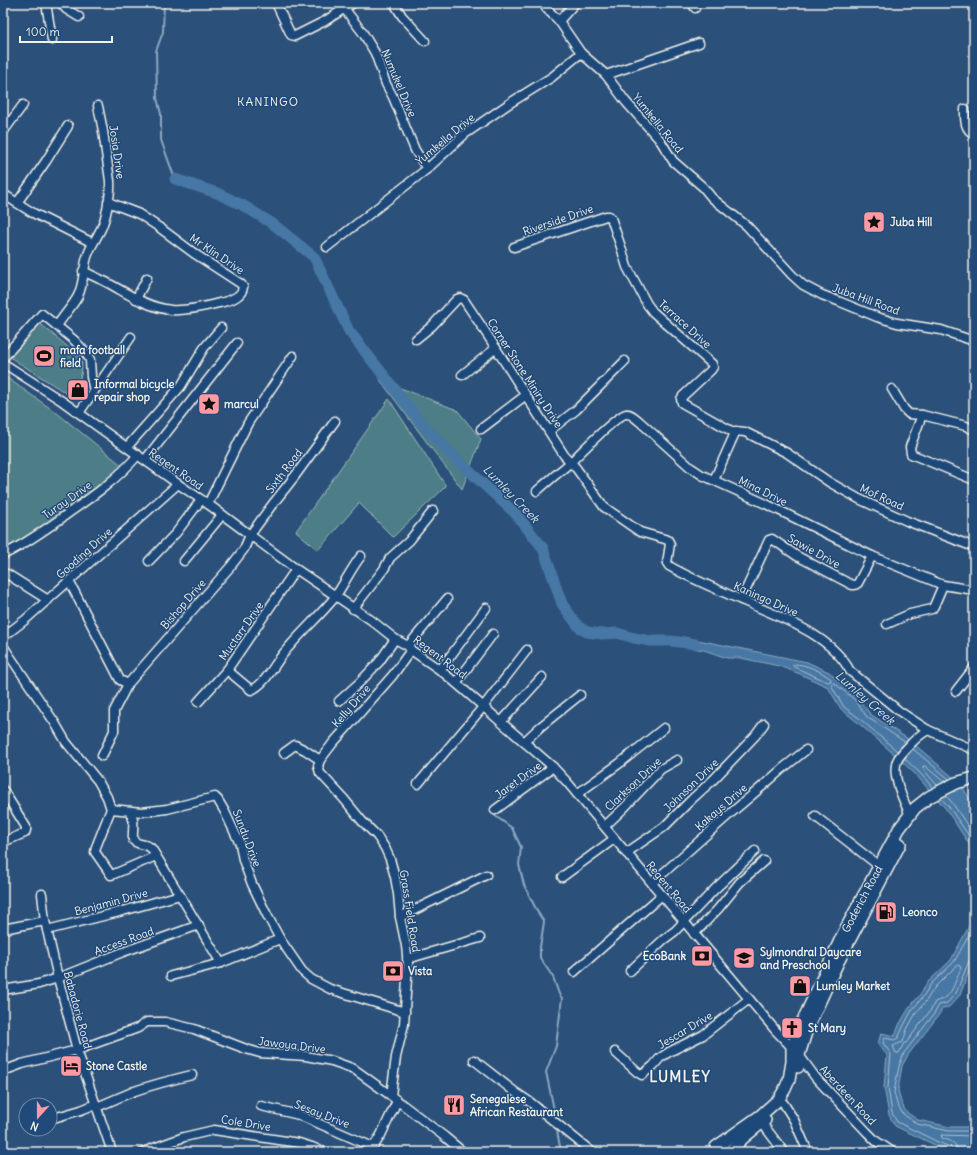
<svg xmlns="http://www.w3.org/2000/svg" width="977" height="1155" viewBox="0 0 977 1155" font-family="Delius,sans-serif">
  <rect width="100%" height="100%" fill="#2b517b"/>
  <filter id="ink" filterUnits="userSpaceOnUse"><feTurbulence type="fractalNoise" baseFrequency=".025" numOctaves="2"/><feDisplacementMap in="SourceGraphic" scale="8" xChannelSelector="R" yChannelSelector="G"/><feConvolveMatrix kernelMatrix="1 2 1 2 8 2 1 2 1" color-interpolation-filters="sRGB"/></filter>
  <g filter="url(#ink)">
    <!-- green -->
    <g fill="#4d7d87" stroke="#a0b7b8">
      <path d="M36,320L81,358C84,377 79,381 69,395L5,354Z"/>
      <path d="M3,375L57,413L124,467L79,503L15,547L3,552V484L4,483L3,482Z"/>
      <path d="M380,380L457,410L481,439L462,489Z"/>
      <path d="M389,399L446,486L393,537L359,503L318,550L296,531Z"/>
    </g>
    <!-- water -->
    <g fill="#4777a4" stroke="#8ca8bf">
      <path d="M683,637L807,662L829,672L858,698L870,714L908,739L961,784L974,807V856L971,847L946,809L916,775L895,755L856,721L841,709L828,687L800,674L779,666L741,658H727L704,650L681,646Z"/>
      <path d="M974,905V958L960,995L949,1007L943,1008L938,1016L908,1055L902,1066L898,1090L901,1102L906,1112L918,1120L950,1127H974V1152H954L937,1146L895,1126L889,1115L884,1087L887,1055L878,1044L881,1033L895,1036L899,1025L909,1008L919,996L928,982L951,960L968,928Z"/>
    </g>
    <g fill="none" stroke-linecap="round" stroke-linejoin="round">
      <!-- shore -->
      <g stroke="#afc0cd" stroke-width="1">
        <path d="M794,664C806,664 821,671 831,679V681L828,682L794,667L793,666Z"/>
        <path d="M913,749L949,779"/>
        <path d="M897,751L859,718L844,707L831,685L832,683H834L855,700L867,717L905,742"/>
        <path d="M904,758L919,772L933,788"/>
        <path d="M937,785L923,769V766H925L944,782"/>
        <path d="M946,795L953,804L974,835"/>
        <path d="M941,798L949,807L974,843"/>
        <path d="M974,958L971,959L969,961L956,993L947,1003L939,1005L934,1014L904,1053L899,1066L894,1092L897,1104L903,1114L917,1124L949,1131H974"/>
        <path d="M958,965L960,966L961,968C957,976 953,993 945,998C941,1000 939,1000 935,1002L930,1011L906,1043H904L899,1053H896L893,1046L903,1042L907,1029L916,1013L926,1001L935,987Z"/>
        <path d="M953,1152L952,1149L950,1147L938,1142L897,1122L892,1113L888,1087L891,1054L883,1043L885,1038L894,1040L898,1038L903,1027L912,1010L922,998L931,984L954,962L972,930L974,921"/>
        <path d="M958,1152C957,1142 950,1141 942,1138L941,1135L974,1136"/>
      </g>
      <!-- stream -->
      <g stroke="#8ca8bf" stroke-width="2">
        <path d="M164,3L163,32L156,51L157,98L161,114V140L175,179"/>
        <path d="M494,815L512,828L521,847L519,865L524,885L537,911L544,922L540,947V958L553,977L559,994L562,998L556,1046L546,1072L556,1119"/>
        <path d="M557,1131L561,1152"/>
      </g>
      <!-- river -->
      <path stroke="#4777a4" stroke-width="11" d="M175,179L217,193L244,206L273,224L314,257L349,331L421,423L457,460L515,513L543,548L562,604L579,627L587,632L602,634L617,633L634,638L651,641H671L695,644"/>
      <!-- minor casing -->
      <g stroke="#f4f1e8" stroke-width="11">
        <g id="minor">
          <path d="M46,3L52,40"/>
          <path d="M61,3L66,9L79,17"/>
          <path d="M276,3L291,35L295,36L325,21L353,3"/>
          <path d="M394,3L402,16L425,41"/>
          <path d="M544,3L546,8L559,21L581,53L606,75L626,102L660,140L673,161L703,187L712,198L747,226L792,275L803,285L822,295L838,301L877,317L897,323L941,330L974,341"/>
          <path d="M692,3L695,8"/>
          <path d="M344,8L363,33L375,53L386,84L393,97L415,150L427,169"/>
          <path d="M559,21L575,3"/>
          <path d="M606,75L699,43"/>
          <path d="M965,109C965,119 964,129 974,134"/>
          <path d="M3,132L23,105"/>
          <path d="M3,194L33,213L93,243"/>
          <path d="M17,203L46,161L68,126"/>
          <path d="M327,247L427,169L465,134L510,103L552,77L581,53"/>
          <path d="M514,247L606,216H609L611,218L621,247L627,267L647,304L653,312L712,364L713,367L711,370L683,396L681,399L682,403L735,433L714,480"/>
          <path d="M83,271C91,275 98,278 106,282C127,293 146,307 171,310C187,311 204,307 219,303C229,301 242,297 243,287L241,284L195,254L160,228L139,214L108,202"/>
          <path d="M136,299L147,278"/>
          <path d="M416,339L432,326L457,299L460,298L464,300L488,336L564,455L576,468L604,507L640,532L668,540L670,544L667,563L669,566C695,581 726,593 753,605C787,620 832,637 850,671L899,711L928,730L974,750"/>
          <path d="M3,358L42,314L57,326"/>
          <path d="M3,363L62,401L178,484L208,504L296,569L371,620L395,639L408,646L411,650L440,670L456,683L553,767L567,782L776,1031L799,1055L816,1078L867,1132L876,1141L893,1152"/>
          <path d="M462,375L496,348"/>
          <path d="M892,389L904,409L909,414L922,415L966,426L974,430"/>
          <path d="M94,391L91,377L90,360L86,353L74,340L57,326C63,316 72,307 78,296C84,283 83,270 87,257C90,247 96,239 101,229C106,218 111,194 110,181L103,131L98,106"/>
          <path d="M79,413L131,337"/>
          <path d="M922,415L910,447L911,454L974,480"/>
          <path d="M481,429L526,395"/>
          <path d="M549,431L576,410L625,361"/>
          <path d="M735,433V431L745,432L787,453L829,482L859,499L907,521L974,547"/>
          <path d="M127,447L181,386L204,348L221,328"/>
          <path d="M145,460L237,343"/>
          <path d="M537,491C548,481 559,472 570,463C579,454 617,415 626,414C631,413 635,418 639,421L690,467L702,475L766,504L872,556L943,585L974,590"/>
          <path d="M208,504L248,423L293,356"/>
          <path d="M3,555C27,543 48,528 70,512C96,494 117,479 138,455"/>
          <path d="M149,561L176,533L201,500"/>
          <path d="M184,561L222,515"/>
          <path d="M3,577L7,574L48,600"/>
          <path d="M69,581L120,680L128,684"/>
          <path d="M741,600L769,540L772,539L797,556L852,585H855L858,583L872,556"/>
          <path d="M353,609L384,569L390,558L409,541L433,511"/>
          <path d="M887,624L910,614L932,609L934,606L943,585"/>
          <path d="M3,637L25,620L178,484"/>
          <path d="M3,646L55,723L66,742L98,781L107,797L111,809L142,812L167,809L215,797L218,800L225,812L240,844L243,860L252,884L267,915L280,939L302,971L311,979L330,989L405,1012"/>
          <path d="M408,646L447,599"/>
          <path d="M227,670L251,690C265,685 274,665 283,654C299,634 319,617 335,597C344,584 351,569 361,556"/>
          <path d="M440,670L486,608"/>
          <path d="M456,683L493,634"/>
          <path d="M956,691L974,668"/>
          <path d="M339,701L359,683L379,662L395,639"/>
          <path d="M198,702L227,670L296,569"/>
          <path d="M501,722L542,677"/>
          <path d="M524,742L540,727L580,695"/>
          <path d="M284,753L295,745L305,750L320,760"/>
          <path d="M102,756L114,731V711L128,684L231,566L244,549L250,535L272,505L295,476L335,421"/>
          <path d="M418,784L483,707L527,650"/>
          <path d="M3,790L26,827V830L25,833L3,842"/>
          <path d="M577,794L620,763L664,728"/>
          <path d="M111,809L96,847L95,852L109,872L111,875L114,874L156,856"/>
          <path d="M495,810L553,767"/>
          <path d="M130,811C136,822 132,828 133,840C138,846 147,843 152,849L221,963"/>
          <path d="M910,815C904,801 891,776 897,761C899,756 903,752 907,748C913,741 919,735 928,730"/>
          <path d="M815,816L879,866"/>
          <path d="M605,826L624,808L661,769L677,760"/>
          <path d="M626,853L664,827L692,799L713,780L755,736L764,724"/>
          <path d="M562,877L614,839"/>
          <path d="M652,883L731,813L765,784L782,769L806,750"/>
          <path d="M42,894L45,921L58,978L77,1050L112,1152"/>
          <path d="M400,917L486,875"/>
          <path d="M3,929L45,921"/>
          <path d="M47,930L119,912L180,895"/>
          <path d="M694,934L718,909L740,882L764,861"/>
          <path d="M407,959L480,938"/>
          <path d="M630,971L663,940L675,931L715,889L755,851"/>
          <path d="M574,972L662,895"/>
          <path d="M171,976L221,963L280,939"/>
          <path d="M3,990L39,984L58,978L123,952L199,925"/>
          <path d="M615,1052L637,1072L642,1075L653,1066L660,1058L669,1052L703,1035L749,999"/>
          <path d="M474,1060L515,1092L530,1102L592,1152"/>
          <path d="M3,1071L22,1064L77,1050L138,1028L147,1022H165L194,1029L246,1049L260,1053L306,1056L332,1061L346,1066L354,1069L390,1095L445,1137L463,1152"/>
          <path d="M391,1095L396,1057L404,1024L408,964L406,946L400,917L398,894L395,877L390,859L385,848L377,836L362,821L344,799L320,773L318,766L320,760L333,743L350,724L393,675L411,650"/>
          <path d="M784,1104L794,1120L808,1152"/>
          <path d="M261,1106L299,1115L373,1147"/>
          <path d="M97,1107C109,1102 120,1097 132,1092C151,1085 171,1080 192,1075"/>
          <path d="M50,1119L81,1110L96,1104"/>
          <path d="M762,1123L784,1152"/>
          <path d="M143,1152L184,1137L214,1130L299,1143L312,1147L323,1152"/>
          <path d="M370,1152L381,1135L397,1101"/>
        </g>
      </g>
      <!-- major casing -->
      <g stroke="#f4f1e8" stroke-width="14">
        <g id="major">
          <path d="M798,1067L799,1055L807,1029L838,962L900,844"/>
          <path d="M716,1147L760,1116L779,1099L785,1089L789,1080L792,1062V1048L799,1029L843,934L899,829L915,808L929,797L956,783L974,778"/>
          <path d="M730,1152L743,1138L765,1120"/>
        </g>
      </g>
      <!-- minor -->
      <use href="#minor" stroke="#1f4a7a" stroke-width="8"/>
      <!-- major -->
      <use href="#major" stroke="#1f4a7a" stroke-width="11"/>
    </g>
  </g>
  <!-- icons -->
  <defs>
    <g id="sight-square" transform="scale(1.15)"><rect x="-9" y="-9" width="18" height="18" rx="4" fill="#ff9aa2" stroke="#1f4a7a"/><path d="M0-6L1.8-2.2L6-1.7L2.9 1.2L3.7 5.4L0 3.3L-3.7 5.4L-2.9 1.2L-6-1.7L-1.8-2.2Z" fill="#111"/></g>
    <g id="stadium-square" transform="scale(1.15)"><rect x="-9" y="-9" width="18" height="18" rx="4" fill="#ff9aa2" stroke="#1f4a7a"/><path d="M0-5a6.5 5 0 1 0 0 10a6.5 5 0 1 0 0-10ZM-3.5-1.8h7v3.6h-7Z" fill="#111"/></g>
    <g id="shop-square" transform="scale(1.15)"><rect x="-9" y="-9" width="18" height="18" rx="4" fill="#ff9aa2" stroke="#1f4a7a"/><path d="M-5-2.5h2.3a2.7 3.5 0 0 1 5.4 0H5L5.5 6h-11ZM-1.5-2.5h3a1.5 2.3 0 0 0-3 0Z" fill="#111"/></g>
    <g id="fuel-square" transform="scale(1.15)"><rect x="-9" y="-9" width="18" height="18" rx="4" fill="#ff9aa2" stroke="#1f4a7a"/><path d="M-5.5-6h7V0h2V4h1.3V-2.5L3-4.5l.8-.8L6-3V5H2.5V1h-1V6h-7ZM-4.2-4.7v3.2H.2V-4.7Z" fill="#111"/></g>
    <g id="bank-square" transform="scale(1.15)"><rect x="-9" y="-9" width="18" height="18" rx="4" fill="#ff9aa2" stroke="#1f4a7a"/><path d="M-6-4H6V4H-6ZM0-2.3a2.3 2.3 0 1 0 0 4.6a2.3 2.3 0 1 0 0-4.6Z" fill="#111"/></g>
    <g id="school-square" transform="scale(1.15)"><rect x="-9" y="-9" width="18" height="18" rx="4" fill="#ff9aa2" stroke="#1f4a7a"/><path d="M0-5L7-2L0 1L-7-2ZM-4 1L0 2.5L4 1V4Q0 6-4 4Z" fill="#111"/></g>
    <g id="church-square" transform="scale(1.15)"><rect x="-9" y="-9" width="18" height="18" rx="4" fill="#ff9aa2" stroke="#1f4a7a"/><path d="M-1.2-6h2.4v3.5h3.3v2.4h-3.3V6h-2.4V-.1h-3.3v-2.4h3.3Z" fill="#111"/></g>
    <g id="hotel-square" transform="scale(1.15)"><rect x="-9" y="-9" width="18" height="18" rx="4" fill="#ff9aa2" stroke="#1f4a7a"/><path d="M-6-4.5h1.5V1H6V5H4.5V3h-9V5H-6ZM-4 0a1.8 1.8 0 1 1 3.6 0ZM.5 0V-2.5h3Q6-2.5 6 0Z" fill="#111"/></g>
    <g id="restaurant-square" transform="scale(1.15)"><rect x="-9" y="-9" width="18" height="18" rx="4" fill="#ff9aa2" stroke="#1f4a7a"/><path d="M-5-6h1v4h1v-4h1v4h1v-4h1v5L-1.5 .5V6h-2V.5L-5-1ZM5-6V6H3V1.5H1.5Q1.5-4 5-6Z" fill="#111"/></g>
  </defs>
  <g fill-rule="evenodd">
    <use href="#sight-square" x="874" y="222"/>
    <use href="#stadium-square" x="44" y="356"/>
    <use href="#shop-square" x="78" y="390"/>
    <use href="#sight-square" x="209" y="404"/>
    <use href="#fuel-square" x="886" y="912"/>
    <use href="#bank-square" x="702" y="956"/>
    <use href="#school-square" x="744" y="958"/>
    <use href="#bank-square" x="393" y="971"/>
    <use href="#shop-square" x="800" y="986"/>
    <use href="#church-square" x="792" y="1028"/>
    <use href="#hotel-square" x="71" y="1066"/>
    <use href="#restaurant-square" x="454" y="1105"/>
  </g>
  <g text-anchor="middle" stroke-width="3" stroke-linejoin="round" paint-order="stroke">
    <!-- street labels -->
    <g font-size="11" fill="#f4f1e8" stroke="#1f4a7a">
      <text transform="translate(399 83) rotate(67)" y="4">Numukel Drive</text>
      <text transform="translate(658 123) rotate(51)" y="4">Yumkella Road</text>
      <text transform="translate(445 139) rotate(-40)" y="4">Yumkella Drive</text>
      <text transform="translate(117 152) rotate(82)" y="4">Josia Drive</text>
      <text transform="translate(558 220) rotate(-19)" y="4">Riverside Drive</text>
      <text transform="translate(217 254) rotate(34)" y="4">Mr Klin Drive</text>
      <text transform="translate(866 299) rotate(20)" y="4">Juba Hill Road</text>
      <text transform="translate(685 324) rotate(42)" y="4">Terrace Drive</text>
      <text transform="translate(525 373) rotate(57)" y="4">Corner Stone Miniry Drive</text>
      <text transform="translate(176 469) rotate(35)" y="4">Regent Road</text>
      <text transform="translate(284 471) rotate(-53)" y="4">Sixth Road</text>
      <text transform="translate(763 491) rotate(26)" y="4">Mina Drive</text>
      <text transform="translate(882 497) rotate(25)" y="4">Mof Road</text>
      <text transform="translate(67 500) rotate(-35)" y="4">Turay Drive</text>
      <text transform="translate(814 551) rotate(29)" y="4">Sawie Drive</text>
      <text transform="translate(84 553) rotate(-42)" y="4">Gooding Drive</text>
      <text transform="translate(766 599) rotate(24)" y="4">Kaningo Drive</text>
      <text transform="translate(183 604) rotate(-49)" y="4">Bishop Drive</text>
      <text transform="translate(241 631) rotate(-55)" y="4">Muctarr Drive</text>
      <text transform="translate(440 657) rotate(37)" y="4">Regent Road</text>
      <text transform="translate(351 706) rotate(-49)" y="4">Kelly Drive</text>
      <text transform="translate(518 780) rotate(-36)" y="4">Jaret Drive</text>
      <text transform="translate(633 784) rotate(-43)" y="4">Clarkson Drive</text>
      <text transform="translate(691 785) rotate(-44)" y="4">Johnson Drive</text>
      <text transform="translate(721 807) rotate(-41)" y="4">Kakays Drive</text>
      <text transform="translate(247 838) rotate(69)" y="4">Sundu Drive</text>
      <text transform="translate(669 887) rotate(50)" y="4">Regent Road</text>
      <text transform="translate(862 899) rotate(-62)" y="4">Goderich Road</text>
      <text transform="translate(111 902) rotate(-15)" y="4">Benjamin Drive</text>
      <text transform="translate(410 911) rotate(81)" y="4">Grass Field Road</text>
      <text transform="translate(124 941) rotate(-20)" y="4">Access Road</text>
      <text transform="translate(78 1010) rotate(75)" y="4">Babadorie Road</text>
      <text transform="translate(685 1030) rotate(-31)" y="4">Jescar Drive</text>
      <text transform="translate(292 1045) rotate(7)" y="4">Jawoya Drive</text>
      <text transform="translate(848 1095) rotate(47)" y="4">Aberdeen Road</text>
      <text transform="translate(322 1114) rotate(21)" y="4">Sesay Drive</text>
      <text transform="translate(246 1123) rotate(9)" y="4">Cole Drive</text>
    </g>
    <!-- poi labels -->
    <g font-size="11" font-weight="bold" fill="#f4f1e8" stroke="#1f4a7a" text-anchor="start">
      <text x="890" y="226">Juba Hill</text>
      <text x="60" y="354">mafa football<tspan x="60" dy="13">field</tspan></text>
      <text x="94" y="388">Informal bicycle<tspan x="94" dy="13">repair shop</tspan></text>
      <text x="224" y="408">marcul</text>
      <text x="902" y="916">Leonco</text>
      <text x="760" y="956">Sylmondral Daycare<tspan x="760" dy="13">and Preschool</tspan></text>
      <text x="686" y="960" text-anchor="end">EcoBank</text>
      <text x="408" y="975">Vista</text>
      <text x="816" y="990">Lumley Market</text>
      <text x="808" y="1032">St Mary</text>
      <text x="86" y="1070">Stone Castle</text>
      <text x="470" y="1103">Senegalese<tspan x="470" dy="13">African Restaurant</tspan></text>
    </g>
    <!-- neighbourhood labels -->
    <g font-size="12" letter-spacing="1" fill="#f4f1e8" stroke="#1f4a7a">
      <text x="268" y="106">KANINGO</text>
    </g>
    <!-- water labels -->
    <g font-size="12" font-style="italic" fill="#dadfde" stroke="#1f4a7a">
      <text transform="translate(511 494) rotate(46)" y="4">Lumley Creek</text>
      <text transform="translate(865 698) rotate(41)" y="4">Lumley Creek</text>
    </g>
    <!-- district labels -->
    <g font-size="15" font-weight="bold" letter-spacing="1" fill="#f4f1e8" stroke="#1f4a7a">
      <text x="680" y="1082">LUMLEY</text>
    </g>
  </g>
  <!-- margin -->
  <rect width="977" height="1155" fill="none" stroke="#1f4a7a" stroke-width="16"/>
  <rect x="8" y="8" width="961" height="1139" fill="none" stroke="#f4f1e8" stroke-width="1.5" filter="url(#ink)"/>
  <!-- north arrow -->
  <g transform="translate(38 1117) rotate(201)"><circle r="19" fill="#1f4a7a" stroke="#748da6"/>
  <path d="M0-3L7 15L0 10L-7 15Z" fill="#ff9aa2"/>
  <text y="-6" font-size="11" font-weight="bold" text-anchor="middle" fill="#f4f1e8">N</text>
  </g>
  <!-- scale -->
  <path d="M20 36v6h92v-6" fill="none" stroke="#f4f1e8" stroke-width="2"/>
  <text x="26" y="36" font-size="12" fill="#f4f1e8" stroke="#1f4a7a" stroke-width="3" paint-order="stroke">100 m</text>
</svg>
